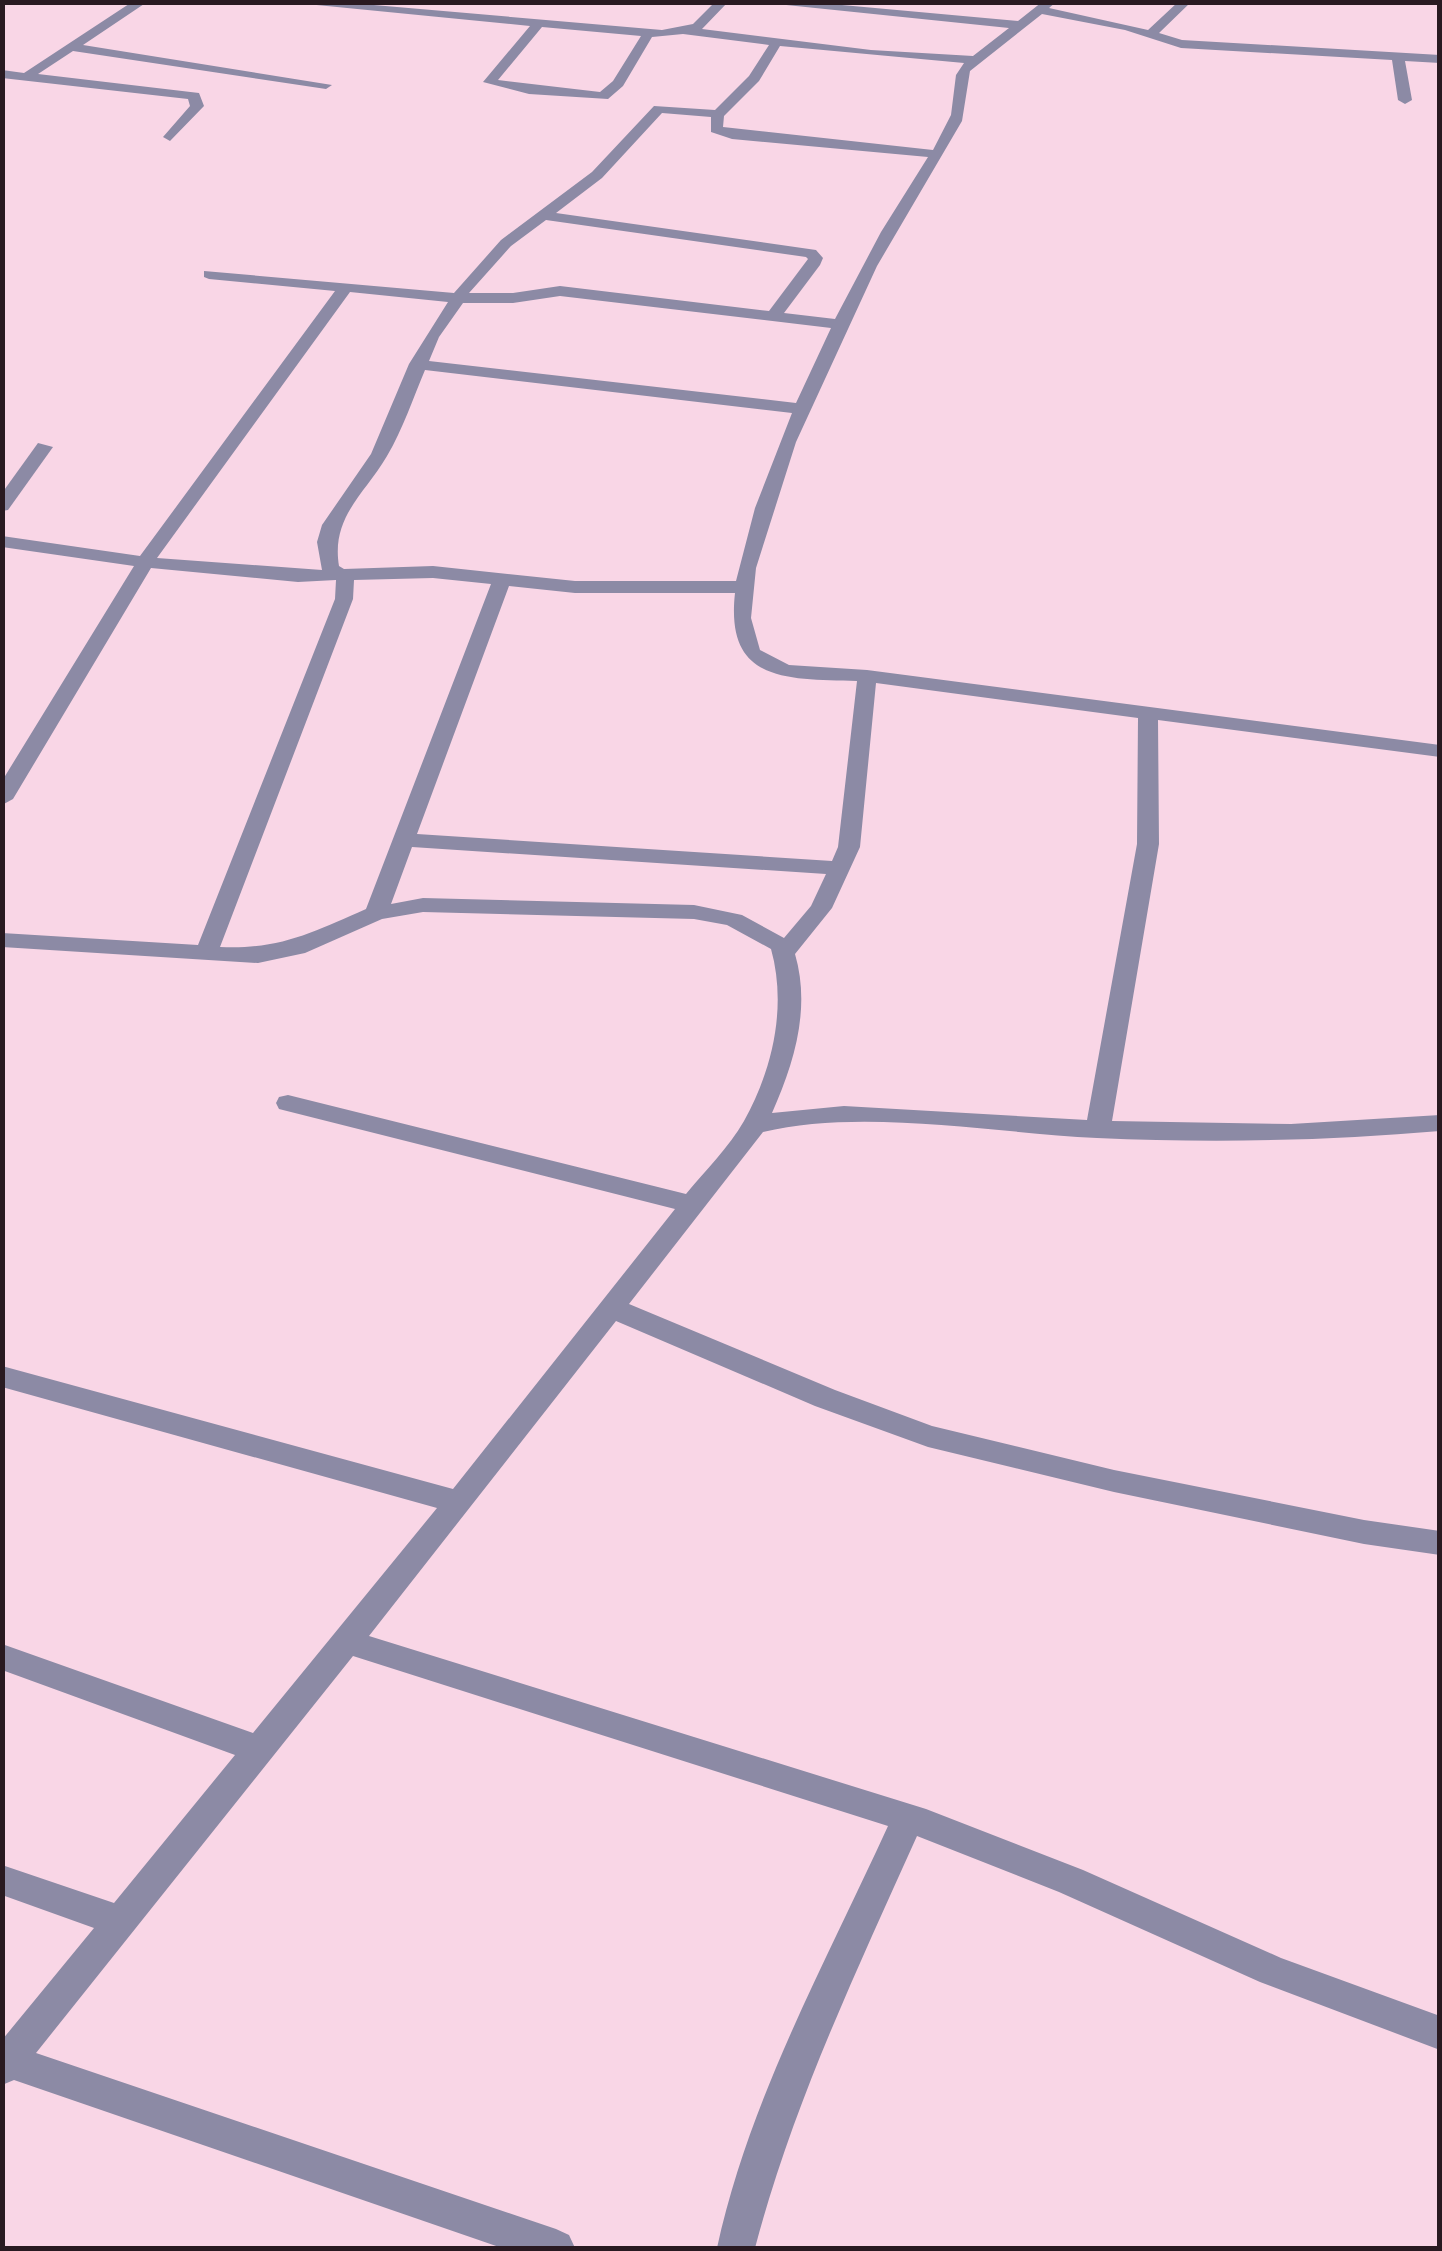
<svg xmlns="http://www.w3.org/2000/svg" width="1442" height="2251" viewBox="0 0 1442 2251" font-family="'Crimson Pro',serif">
  <rect width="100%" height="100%" fill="#f9d6e6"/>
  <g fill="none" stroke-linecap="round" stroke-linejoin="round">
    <!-- street -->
    <g fill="#8c8aa5" fill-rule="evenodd">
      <path d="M132,2H147L83,45L332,85L326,89L73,51L38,74L199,93L204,106L170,141L163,137L190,106L188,99L2,78V70L24,73Z"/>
      <path d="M286,2H339L662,30L693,24L715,2H728L702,29L871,50L973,56L1009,28L758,2H809L1018,21L1042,2H1056L1049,8L1148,30L1178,2H1191L1159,33L1182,40L1440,55V63L1405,61L1412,100L1405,104L1398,100L1392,60L1181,48L1125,30L1042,14L970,71L962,121L877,266L796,442L756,568L751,618L760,650L789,665L867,670L1440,745V757L1158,720L1159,844L1112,1121L1291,1124L1440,1115V1131C1325,1141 1211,1143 1097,1138C993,1133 863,1108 763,1132L629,1304L835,1390L932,1426L1114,1470L1364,1520L1440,1531V1555L1364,1544L1114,1492L928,1447L815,1406L616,1321L369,1636L926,1809L1083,1870L1281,1958L1440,2016V2050L1260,1982L1059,1892L917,1836C856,1972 793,2104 755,2248H717C749,2100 825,1964 888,1826L353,1656L36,2053L556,2229L569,2235L575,2248H502L14,2080L2,2085V2040L94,1928L2,1895V1865L114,1903L235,1755L2,1670V1644L253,1733L437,1508L2,1387V1366L453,1489L675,1209L279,1109L276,1103L279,1097L288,1095L686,1194C705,1171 729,1147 744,1121C773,1069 787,1006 771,949L727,925L694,919L423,912L382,919L305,953L258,963L2,947V933L198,945L335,599L336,580L298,582L151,568L13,799L2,805V781L134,566L2,547V536L140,556L335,291L209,279L204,277V271L454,293L501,240L592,172L654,106L715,110L749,76L769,45L683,34L652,37L623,86L608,99L529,94L483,82L530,26ZM542,27L641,36L613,81L600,92L498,80ZM780,46L964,63L956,75L951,115L933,150L723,127L724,116L759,81ZM662,113L711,117V132L732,139L928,157L881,232L835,319L784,313L820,265L823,258L816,250L556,213L602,178ZM546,220L806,257L808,259L769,311L560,286L513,293H469L511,246ZM350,292L448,302L409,364L371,454L322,525L317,542L322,570L157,558ZM560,296L831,328L796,403L429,361L439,337L463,303H513ZM425,370L792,413L755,508L736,581H575L433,566L344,569L339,566C331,517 364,495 387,456C403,429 413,398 425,370ZM433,578L491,584L366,909C313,932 280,950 220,947L353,599L354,580ZM509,586L575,593H735C725,683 787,679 857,681L838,847L832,861L417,834ZM876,683L1138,718L1137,844L1087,1120L844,1106L772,1113C794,1063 811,1009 795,954L832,908L860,847ZM412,847L826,874L811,906L784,938L742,915L694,905L423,898L391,904Z"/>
      <path d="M38,443L53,447L8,510L2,511V493Z"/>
    </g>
  </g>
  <!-- border -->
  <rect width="1442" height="2251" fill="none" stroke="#291a21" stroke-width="10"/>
</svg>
